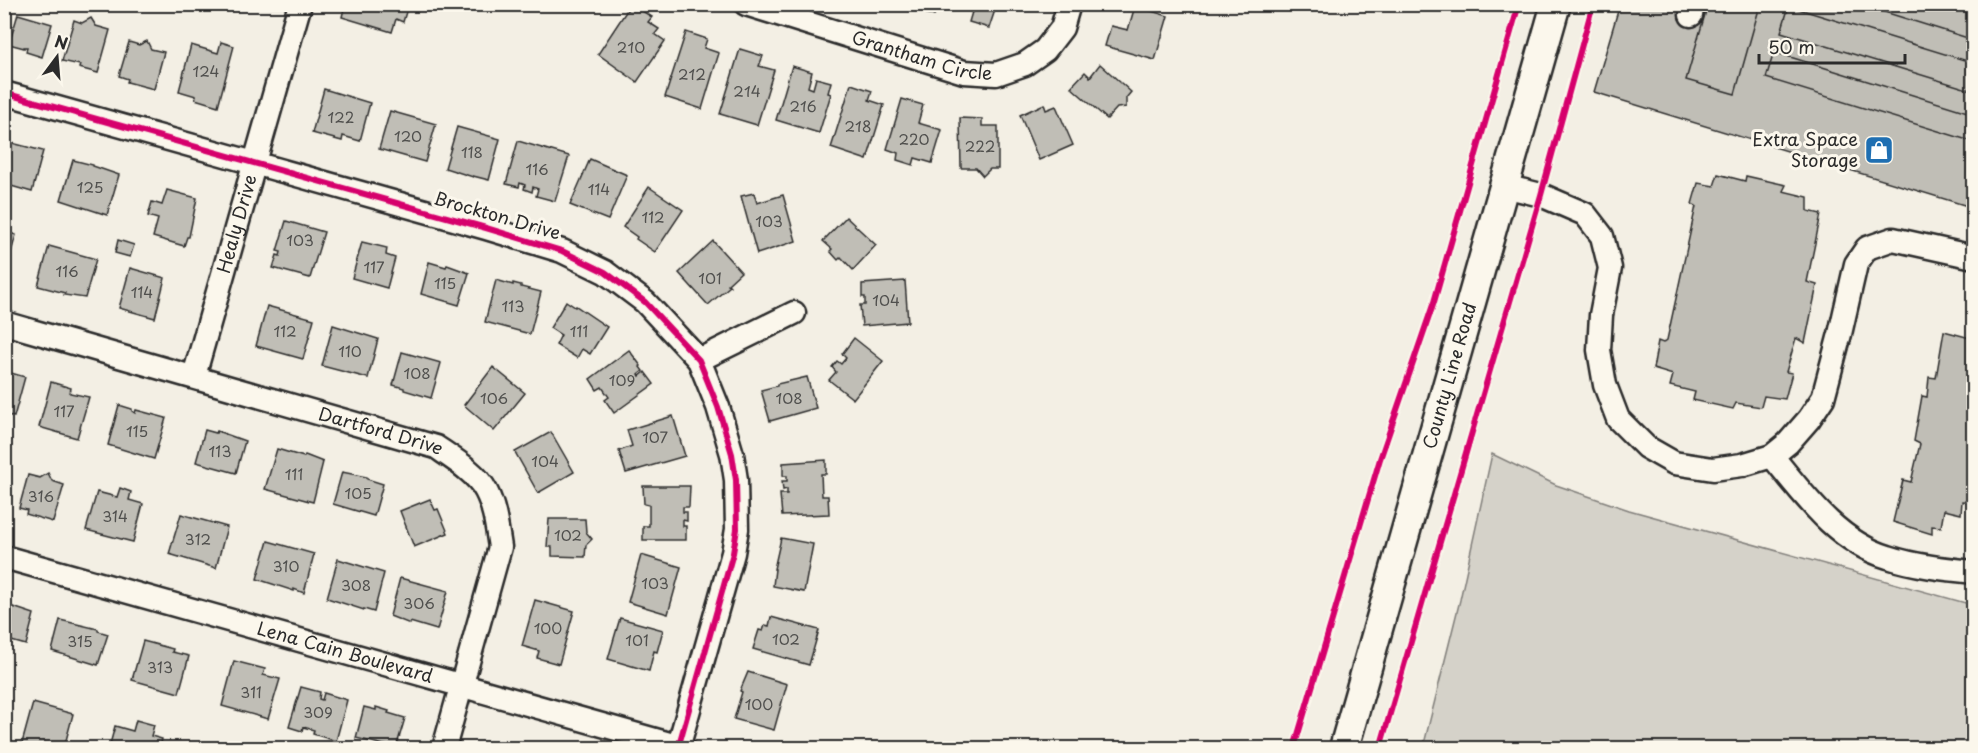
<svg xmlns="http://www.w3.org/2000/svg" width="1978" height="753" viewBox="0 0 1978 753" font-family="'Playpen Sans',sans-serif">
  <rect width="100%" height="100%" fill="#f3efe4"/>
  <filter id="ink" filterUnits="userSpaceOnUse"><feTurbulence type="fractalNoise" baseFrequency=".0167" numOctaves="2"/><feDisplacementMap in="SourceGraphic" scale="12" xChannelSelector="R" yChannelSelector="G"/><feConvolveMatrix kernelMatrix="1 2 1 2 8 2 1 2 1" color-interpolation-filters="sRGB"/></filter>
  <g filter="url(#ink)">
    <!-- green -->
    <path fill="#d5d2c9" stroke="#807e7a" stroke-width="1.5" d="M1492,454L1556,485L1629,510L1973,605V748H1423L1460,600Z"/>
    <!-- building -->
    <g fill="#c0beb6" stroke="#2b2b2b" stroke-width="1.5">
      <path d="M345,4H405L408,5L403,22L396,19L392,32L342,17Z"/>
      <path d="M631,4L652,17L648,22L659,29L655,34L665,41L637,82L598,54Z"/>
      <path d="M915,4H938L934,16L913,9Z"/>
      <path d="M958,4H997L989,28L969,22L972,12L957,8Z"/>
      <path d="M1620,4H1974V208L1594,92Z"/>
      <path d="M1708,4H1742L1759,9L1735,94L1686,80Z"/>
      <path d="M1859,4H1955L1974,10V40Z"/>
      <path d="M1135,6L1168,16L1155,60L1105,46L1111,26L1128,30Z"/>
      <path d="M1789,6L1974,63V91L1781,32Z"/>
      <path d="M18,14L52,24L42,57L26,52L27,47H24V48L9,44Z"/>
      <path d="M91,18L96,26L110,30L98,73L79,68L80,65L62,61L74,20L82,23Z"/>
      <path d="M686,32L707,39L704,48L719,53L702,109L665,97Z"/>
      <path d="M147,41L151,49L164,52L154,89L127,82L128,79L119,76L129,42L139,45Z"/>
      <path d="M221,42L234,46L218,106L195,99L196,96L179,91L191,45L218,53Z"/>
      <path d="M740,49L763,56L759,66L774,70L757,125L720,114Z"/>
      <path d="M1774,52L1974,114V142L1766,78Z"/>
      <path d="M1100,64L1131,92L1126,98V107L1117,108L1107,119L1071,87L1085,72L1090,77Z"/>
      <path d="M792,66L812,72L808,87L813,89L816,78L831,82L828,93L831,94L819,133L776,120Z"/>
      <path d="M851,84L872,91L869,100L884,105L867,160L831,148Z"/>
      <path d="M324,89L370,103L360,141L343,136L342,141L312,133Z"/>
      <path d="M902,99L923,105L918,123L942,130L932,163L915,158L913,165L897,160L898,153L887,149Z"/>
      <path d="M1044,104L1046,110L1056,106L1073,145L1039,160L1020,115Z"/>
      <path d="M390,111L436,124L425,162L379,149Z"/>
      <path d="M960,118L982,119V126H998V169H990L983,176L976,168H961Z"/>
      <path d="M457,127L500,139L489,180L473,176V177L445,168Z"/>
      <path d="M4,141L43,151L32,192L4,184Z"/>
      <path d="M518,141L569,156L555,201L536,196L538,189L533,187L532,192L524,189L525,185L520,183L519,187L506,184Z"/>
      <path d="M590,159L627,175L608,220L570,205Z"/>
      <path d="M73,160L93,165V166L119,175L107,215L61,200Z"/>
      <path d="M1718,174L1745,181L1746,176L1786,185L1783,191L1808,197V211L1821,214L1807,282L1817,285L1805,343L1796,338L1786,372L1792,373L1785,399L1764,396L1761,407L1736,403L1733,409L1693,400L1695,392L1670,386L1673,375L1653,369L1658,341L1663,343L1667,340L1696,206L1692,204L1698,183L1714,186Z"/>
      <path d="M649,187L683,210L655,252L636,239L637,237L623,227Z"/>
      <path d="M167,190L197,198L189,237H187L184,246L153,237L158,219L148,216L152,202L162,205Z"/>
      <path d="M754,193L757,203L783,195L796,241L757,254L741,196Z"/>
      <path d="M846,217L876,245L853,270L841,257L838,260L830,251L832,249L823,241Z"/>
      <path d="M286,221L324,232L310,278L273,268L277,255L280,256L281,252L277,251Z"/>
      <path d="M4,231L16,235L4,277Z"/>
      <path d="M118,240L134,245L130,257L115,253Z"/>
      <path d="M713,241L741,272L728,284L730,286L708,305L679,273Z"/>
      <path d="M362,242L387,248L386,255L395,258L387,288L352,278Z"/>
      <path d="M49,246L96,259L85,298L64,295L65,293L38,286Z"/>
      <path d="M429,262L446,267L447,265L469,273L459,305L421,294Z"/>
      <path d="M130,268L165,278L155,318L119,308Z"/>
      <path d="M496,280L513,285V283L521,285V287L541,292L530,334L485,322Z"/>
      <path d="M905,281L908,322L862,326L860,305H865V297H862V284Z"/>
      <path d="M566,301L575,307L576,306L607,327L590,354L582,349L577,358L556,345L561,335L550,328Z"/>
      <path d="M267,306L314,319L303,359L256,346Z"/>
      <path d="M333,325L378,339L368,378L322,366Z"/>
      <path d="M1944,331L1974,339V514L1971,513L1973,502L1962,501L1961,514L1944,510L1941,527L1932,526V534L1893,522L1903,480L1911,482L1920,444L1914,441L1922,396L1927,397L1929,377L1936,378Z"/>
      <path d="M854,338L883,361L853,399L829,380L836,372L832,367L837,361L841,364L846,358L842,354Z"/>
      <path d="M629,350L641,366L640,367L643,371L639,374L640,376L645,372L654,384L614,413L605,400L609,397L602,387L597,390L590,379Z"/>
      <path d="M402,352L441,363L431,398L404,390V388L393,385Z"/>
      <path d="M493,367L525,393L494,431L464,405Z"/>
      <path d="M4,371L25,377L14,417L4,414Z"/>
      <path d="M807,377L816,408L770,421L761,390L777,386V384Z"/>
      <path d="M51,382L71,388L70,393L89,397L77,438L39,427Z"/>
      <path d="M119,405L132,409V411L135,413L136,410L166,418L154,459L108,445Z"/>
      <path d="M673,416L685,456L626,473L619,451L632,446L627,430Z"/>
      <path d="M205,430L216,433L217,431L245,441L236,473L196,462Z"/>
      <path d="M551,432L574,472L538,493L515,452Z"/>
      <path d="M277,449L304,457L305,455L323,462L313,502L265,489Z"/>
      <path d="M826,460V474H821L822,496H828L829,514L782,516L780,494H787V489L783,490L782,481H787V476H783V463Z"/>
      <path d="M342,472L367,477V479L383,484L374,516L333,504Z"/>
      <path d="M48,473L52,481L64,485L53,522L26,514L27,510L19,508L28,475L40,478Z"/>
      <path d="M643,486H690L689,507H683V512H687V521L683,520V526H686V540H643V526H649V505L644,504Z"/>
      <path d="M120,488L131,492L129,500L143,504L133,542L86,530L97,492L117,497Z"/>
      <path d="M430,499L435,510L438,509L448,533L414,547L400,511Z"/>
      <path d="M181,514L227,527L216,568L169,554Z"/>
      <path d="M549,519H585L586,532L592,539L586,545L585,557L552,556V547H547Z"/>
      <path d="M781,538L813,544L804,592L773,586L775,569H774Z"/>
      <path d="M268,541L314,554L304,593L294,589V591L257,579Z"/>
      <path d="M641,555L681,567L668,614L628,602Z"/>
      <path d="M338,559L384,573L374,612L364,609V610L327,598Z"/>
      <path d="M400,578L448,591L437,630L410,622V624L390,616Z"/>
      <path d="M535,600L574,611L559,664L537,658L539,651L522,646Z"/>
      <path d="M4,604L34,614L26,645L4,639Z"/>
      <path d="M771,617L819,630L809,665L753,649L759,630L763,631L765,625L769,626Z"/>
      <path d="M620,618L663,630L657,652L654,651L649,671L608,659Z"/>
      <path d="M60,620L98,629V631L108,634L98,665L52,651Z"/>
      <path d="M143,641L173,649L172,652L189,656L179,693L132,680Z"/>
      <path d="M234,661L265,669L263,675L280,679L268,719L222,706Z"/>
      <path d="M748,672L787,684L774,730L734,719L742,692L740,691Z"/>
      <path d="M301,687L320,692L319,699L322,700L324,693L347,700L336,741L313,734L314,730L303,727L302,731L289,727Z"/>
      <path d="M33,703L73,714L64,748H28L21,747Z"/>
      <path d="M364,707L376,710V707L389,711L388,713L405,718L396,748L356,738Z"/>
      <path d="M136,720L154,725L151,736L162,739L160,748H109L115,726L133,731Z"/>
    </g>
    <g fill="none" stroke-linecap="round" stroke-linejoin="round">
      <!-- minor casing -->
      <g stroke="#2b2b2b" stroke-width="27">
        <g id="minor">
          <path id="s1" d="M746,4L964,72L996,74L1025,64L1045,50L1062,28L1069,4"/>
          <path d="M1691,15L1693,4"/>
          <path d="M4,93L486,228L562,251L605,272L645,302L699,360L718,407L732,454L736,480L737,529L733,553L678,748"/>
          <path d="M1504,186L1541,195L1585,214L1602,236L1610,268L1601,315L1599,350L1605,385L1618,419L1646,447L1674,463L1713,469L1742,465L1772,456L1788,443L1809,419L1823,398L1840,334L1856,264L1867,248L1893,239L1974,257"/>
          <path id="s2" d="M4,323L436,447C452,458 477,473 486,491C495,508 497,529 500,547L444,748"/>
          <path d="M699,360L794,313"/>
          <path id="s3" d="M194,376L300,4"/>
          <path d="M1772,456C1804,495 1837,542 1888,557C1915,566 1945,569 1974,572"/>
          <path id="s4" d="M4,557L684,748"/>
        </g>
      </g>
      <!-- major casing -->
      <g stroke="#2b2b2b" stroke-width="33">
        <g id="major">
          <path id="s5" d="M1344,748L1556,4"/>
        </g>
      </g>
      <!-- minor -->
      <use href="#minor" stroke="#fbf7ec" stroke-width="22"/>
      <!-- major -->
      <use href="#major" stroke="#fbf7ec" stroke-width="28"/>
      <!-- cycleway casing -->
      <g stroke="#fbf7ec" stroke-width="10">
        <g id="cycleway">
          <path d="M4,93L486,228L562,251L605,272L645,302L699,360L718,407L732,454L736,480L737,529L733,553L678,748"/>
          <path d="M1294,748L1380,459L1434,302L1519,4"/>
          <path d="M1380,748L1541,195L1593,4"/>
        </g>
      </g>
      <!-- cycleway -->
      <use href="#cycleway" stroke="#d6006c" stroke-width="6"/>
    </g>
  </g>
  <!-- icons -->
  <defs>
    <g id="shop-square" transform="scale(1.5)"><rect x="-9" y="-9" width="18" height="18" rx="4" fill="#1f6fb2" stroke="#fbf7ec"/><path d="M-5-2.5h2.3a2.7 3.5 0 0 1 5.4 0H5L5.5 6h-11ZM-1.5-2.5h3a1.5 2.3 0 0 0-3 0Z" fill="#fff"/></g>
  </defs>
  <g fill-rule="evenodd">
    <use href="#shop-square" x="1879" y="150"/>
  </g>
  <g text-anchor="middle" stroke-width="6" stroke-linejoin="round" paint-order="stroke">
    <!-- number labels -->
    <g font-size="15" fill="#50504e">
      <text x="631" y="53">210</text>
      <text x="206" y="77">124</text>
      <text x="692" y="80">212</text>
      <text x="747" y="97">214</text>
      <text x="803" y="112">216</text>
      <text x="341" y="123">122</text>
      <text x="858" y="132">218</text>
      <text x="408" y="142">120</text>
      <text x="914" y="145">220</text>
      <text x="980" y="152">222</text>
      <text x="472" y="158">118</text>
      <text x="537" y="175">116</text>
      <text x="90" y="193">125</text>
      <text x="599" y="195">114</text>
      <text x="653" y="223">112</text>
      <text x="769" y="227">103</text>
      <text x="300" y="246">103</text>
      <text x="374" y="273">117</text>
      <text x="67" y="277">116</text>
      <text x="710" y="284">101</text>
      <text x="445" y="289">115</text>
      <text x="142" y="298">114</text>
      <text x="886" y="306">104</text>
      <text x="513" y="312">113</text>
      <text x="285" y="337">112</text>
      <text x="579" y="337">111</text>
      <text x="350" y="357">110</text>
      <text x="417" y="379">108</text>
      <text x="622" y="386">109</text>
      <text x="494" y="404">106</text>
      <text x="789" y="404">108</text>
      <text x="64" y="417">117</text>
      <text x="137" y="437">115</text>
      <text x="655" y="443">107</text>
      <text x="220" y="457">113</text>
      <text x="545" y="467">104</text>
      <text x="294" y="480">111</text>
      <text x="358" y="499">105</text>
      <text x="41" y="502">316</text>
      <text x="115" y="522">314</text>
      <text x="568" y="541">102</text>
      <text x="198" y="545">312</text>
      <text x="286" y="572">310</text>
      <text x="655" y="589">103</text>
      <text x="356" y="591">308</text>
      <text x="419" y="609">306</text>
      <text x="548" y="634">100</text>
      <text x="786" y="645">102</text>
      <text x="637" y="646">101</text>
      <text x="80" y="647">315</text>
      <text x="160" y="673">313</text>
      <text x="251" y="698">311</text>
      <text x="759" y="710">100</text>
      <text x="318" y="718">309</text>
    </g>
    <!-- street labels -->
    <g font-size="18" fill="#2b2b2b" stroke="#fbf7ec">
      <text dy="6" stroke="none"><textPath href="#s1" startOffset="184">Grantham Circle</textPath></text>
      <text transform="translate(497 216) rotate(16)" y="6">Brockton Drive</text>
      <text dy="6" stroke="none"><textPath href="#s3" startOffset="158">Healy Drive</textPath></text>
      <text dy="6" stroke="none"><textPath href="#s5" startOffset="387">County Line Road</textPath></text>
      <text dy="6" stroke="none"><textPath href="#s2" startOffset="392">Dartford Drive</textPath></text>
      <text dy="6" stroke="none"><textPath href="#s4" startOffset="354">Lena Cain Boulevard</textPath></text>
    </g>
    <!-- poi labels -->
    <g font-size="18" fill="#2b2b2b" stroke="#fbf7ec" text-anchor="end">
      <text x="1858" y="146">Extra Space<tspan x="1858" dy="21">Storage</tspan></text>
    </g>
  </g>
  <!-- margin -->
  <rect width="1978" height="753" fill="none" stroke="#fbf7ec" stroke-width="24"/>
  <rect x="12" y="12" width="1954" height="729" fill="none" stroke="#2b2b2b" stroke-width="2" filter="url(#ink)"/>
  <!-- north arrow -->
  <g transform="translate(57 57) rotate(16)" stroke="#fbf7ec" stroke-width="4.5" paint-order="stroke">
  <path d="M0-4.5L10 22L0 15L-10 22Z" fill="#2b2b2b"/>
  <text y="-9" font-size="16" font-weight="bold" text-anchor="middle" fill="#2b2b2b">N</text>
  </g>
  <!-- scale -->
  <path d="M1759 54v9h146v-9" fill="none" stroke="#2b2b2b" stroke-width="3"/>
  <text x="1768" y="54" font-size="18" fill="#2b2b2b" stroke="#fbf7ec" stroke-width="4.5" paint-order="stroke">50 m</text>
</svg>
